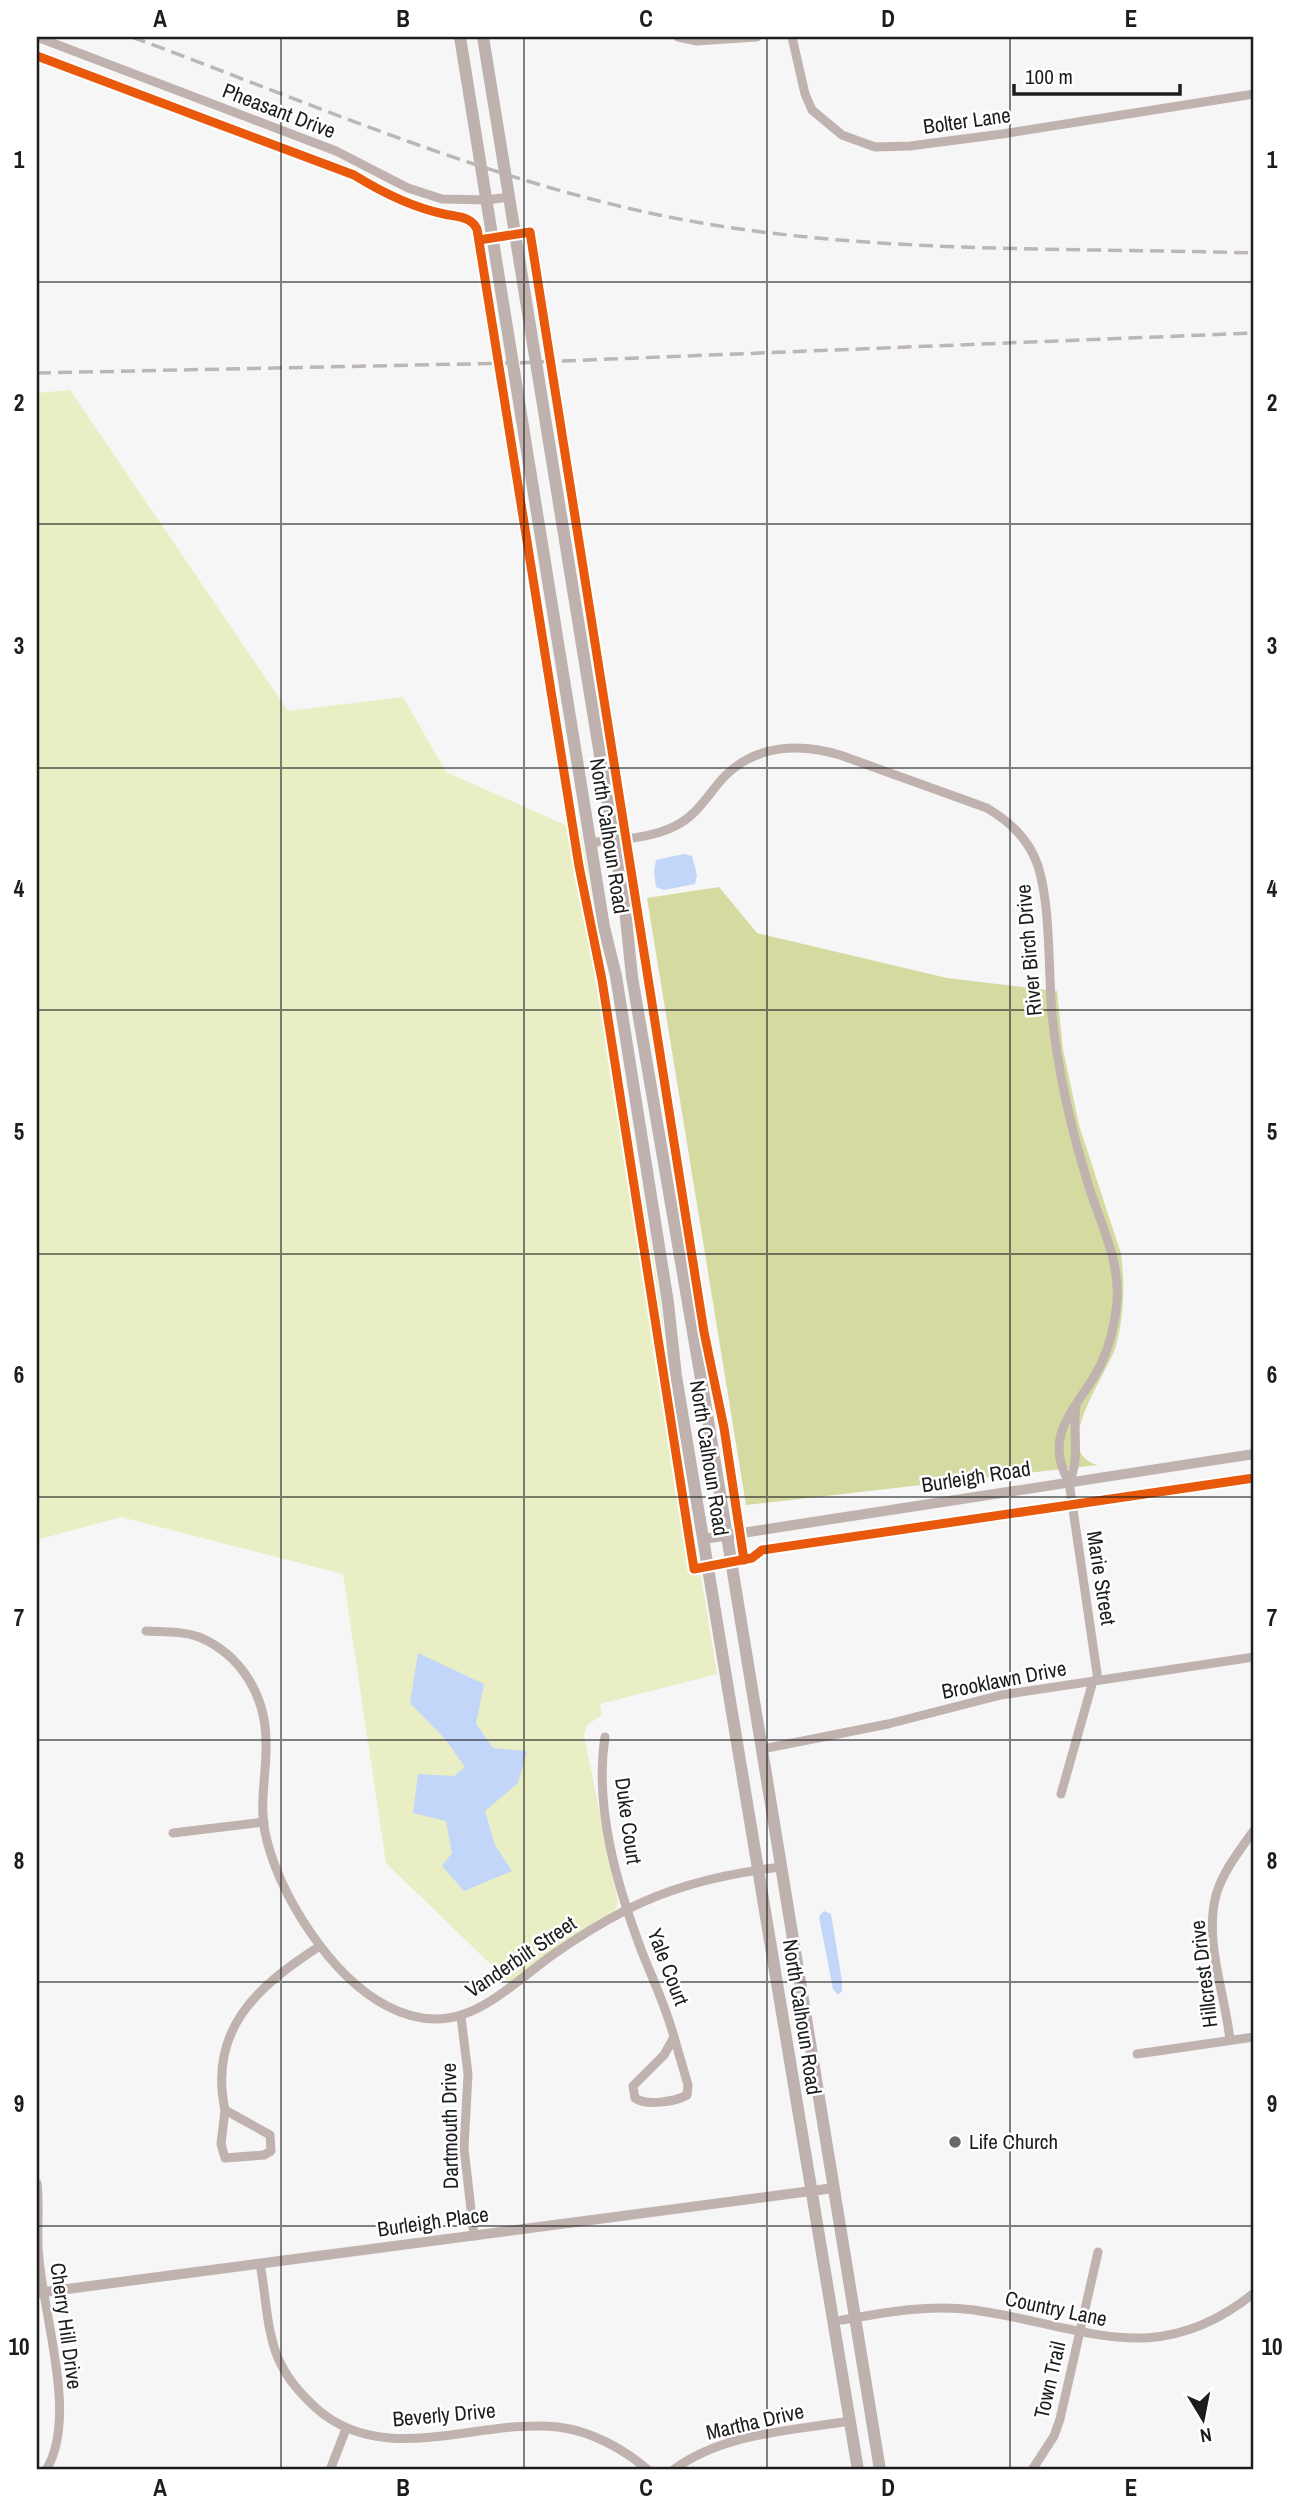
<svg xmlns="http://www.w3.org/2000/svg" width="1291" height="2507" viewBox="0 0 1291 2507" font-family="'Archivo Narrow',sans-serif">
  <rect width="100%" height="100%" fill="#f6f6f6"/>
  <!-- green -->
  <path fill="#e9eec4" d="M70,390L288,711L403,697L446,772L581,832L661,1305L668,1373L717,1674L600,1704L602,1715L587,1725L584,1735L618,1903L614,1911L564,1941L510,1983L386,1863L343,1574L121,1517L40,1539L37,1594V393Z"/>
  <!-- forest -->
  <path fill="#d5daa1" d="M719,887L757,933L947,978L1057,991L1063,1049L1079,1125L1121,1254C1125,1285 1124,1316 1116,1346C1109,1372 1047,1452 1098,1465L746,1505L647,898Z"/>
  <!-- water -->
  <g fill="#c1d6f9">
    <path d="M684,854L692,856L697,875L695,884L664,890L656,887L654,871L656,860Z"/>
    <path d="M418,1653L484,1684L476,1724L493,1748L527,1751L518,1783L485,1811L495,1845L512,1871L464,1891L442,1866L452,1853L446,1821L413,1813L418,1774L454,1776L465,1767L445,1739L410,1703Z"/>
    <path d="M824,1911L831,1914L842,1981V1991L838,1995L833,1989L819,1917Z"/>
  </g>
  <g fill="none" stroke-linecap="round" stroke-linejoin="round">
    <!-- minor -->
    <g stroke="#c0b3af" stroke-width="9">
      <path d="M37,37L336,151L408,188L442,199L487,200L509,197"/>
      <path d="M678,37L697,41L757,37"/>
      <path d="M792,37L805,94L812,110L842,135L875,147L910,146L1002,134L1254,94"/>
      <path d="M590,843C618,839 650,839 675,826C698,815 708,794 724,777C756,744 800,743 840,755L987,808C1010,822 1029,839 1038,866C1051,907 1048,970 1052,1014C1058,1074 1072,1133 1090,1190C1102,1227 1120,1262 1117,1302C1115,1323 1110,1345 1101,1364C1081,1406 1040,1432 1069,1482L1098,1680"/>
      <path d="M1069,1482C1081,1458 1072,1432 1076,1406"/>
      <path d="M146,1631C164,1632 182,1631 199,1637C242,1655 266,1697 266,1742C267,1772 259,1802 265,1832C277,1893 331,1977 387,2006C457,2043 499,1994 551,1956C575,1939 601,1923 628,1909C675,1885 729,1873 781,1867"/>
      <path d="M605,1737C594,1807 617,1886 642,1952C653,1980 666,2007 674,2037"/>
      <path d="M762,1749L888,1724L1001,1695L1254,1657"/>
      <path d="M1061,1794L1093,1681"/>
      <path d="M173,1833L264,1822"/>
      <path d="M461,2017L468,2074L464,2148L474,2236"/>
      <path d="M674,2037L688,2085L687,2095C675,2102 646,2106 635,2098L633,2086L664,2055Z"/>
      <path d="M1230,2040C1225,1993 1204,1942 1216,1895C1223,1871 1240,1850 1254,1830"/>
      <path d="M1137,2054L1254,2037"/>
      <path d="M225,2110C208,2030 257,1986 320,1946"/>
      <path d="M225,2110L270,2135L271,2151L264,2155L225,2158L221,2144Z"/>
      <path d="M37,2183C40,2208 36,2234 39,2259C44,2318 78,2419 46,2470"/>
      <path d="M260,2264C266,2294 266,2329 278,2358C287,2379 300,2393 316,2408C384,2469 478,2418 558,2427C591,2431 624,2449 648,2470"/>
      <path d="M842,2320C886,2312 929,2304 974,2310C1082,2325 1155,2373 1254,2293"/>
      <path d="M330,2470L346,2429"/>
      <path d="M673,2470C723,2433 789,2431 850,2421"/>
      <path d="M1032,2470L1054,2436L1060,2419L1098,2252"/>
    </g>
    <!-- tertiary -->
    <g stroke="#c0b3af" stroke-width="10">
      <path d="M703,1539L1254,1454"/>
      <path d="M37,2293L834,2188"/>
    </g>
    <!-- secondary -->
    <g stroke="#bfb1ad" stroke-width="12">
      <path d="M460,37L604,927L616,976L668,1303L676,1376L858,2470"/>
      <path d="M483,37L625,909L632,977L706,1408L880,2470"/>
    </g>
    <!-- rail -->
    <g stroke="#bcb7b5" stroke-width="3.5" stroke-dasharray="14 7" stroke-linecap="butt">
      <path d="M132,37C305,101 478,177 659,215C854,255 1056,247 1254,253"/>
      <path d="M37,373L513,363L1254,333"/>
    </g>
    <!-- cycleway casing -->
    <g stroke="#fff" stroke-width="13">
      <g id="cycleway">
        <path d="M37,56L354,175C383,193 411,207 444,214C457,217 471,216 477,229L579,866L602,980L694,1569L752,1558L762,1550L1254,1478"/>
        <path d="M479,240L530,232L704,1332L724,1428L744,1560"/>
      </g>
    </g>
    <!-- cycleway -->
    <use href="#cycleway" stroke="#e8590c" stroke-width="9"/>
  </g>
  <!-- grid -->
  <path fill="none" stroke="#1c1d1d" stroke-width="2" stroke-opacity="0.55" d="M281,37V2470M524,37V2470M767,37V2470M1010,37V2470M37,282H1254M37,524H1254M37,768H1254M37,1010H1254M37,1254H1254M37,1497H1254M37,1740H1254M37,1982H1254M37,2226H1254"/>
  <!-- markers -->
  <circle fill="#686969" stroke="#fff" stroke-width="2.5" cx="955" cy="2142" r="7"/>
  <g text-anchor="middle" stroke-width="5" stroke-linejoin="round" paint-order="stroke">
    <!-- street labels -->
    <g font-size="21" fill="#1c1d1d" stroke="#fff">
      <text transform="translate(279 111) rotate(21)" y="7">Pheasant Drive</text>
      <text transform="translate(967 121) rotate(-8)" y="7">Bolter Lane</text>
      <text transform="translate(609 836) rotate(81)" y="7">North Calhoun Road</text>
      <text transform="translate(1029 950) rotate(-95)" y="7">River Birch Drive</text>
      <text transform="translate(709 1458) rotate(81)" y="7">North Calhoun Road</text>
      <text transform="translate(976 1477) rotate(-9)" y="7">Burleigh Road</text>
      <text transform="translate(1101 1578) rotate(81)" y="7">Marie Street</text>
      <text transform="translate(1004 1680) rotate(-11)" y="7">Brooklawn Drive</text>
      <text transform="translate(628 1821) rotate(82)" y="7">Duke Court</text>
      <text transform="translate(521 1957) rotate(-34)" y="7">Vanderbilt Street</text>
      <text transform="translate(668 1967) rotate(69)" y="7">Yale Court</text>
      <text transform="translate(1204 1974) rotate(-97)" y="7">Hillcrest Drive</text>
      <text transform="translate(802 2017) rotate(81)" y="7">North Calhoun Road</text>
      <text transform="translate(450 2126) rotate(-91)" y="7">Dartmouth Drive</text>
      <text transform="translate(433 2222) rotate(-8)" y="7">Burleigh Place</text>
      <text transform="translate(1056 2309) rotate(12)" y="7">Country Lane</text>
      <text transform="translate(66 2326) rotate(82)" y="7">Cherry Hill Drive</text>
      <text transform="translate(1050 2380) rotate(-77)" y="7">Town Trail</text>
      <text transform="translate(444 2415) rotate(-5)" y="7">Beverly Drive</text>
      <text transform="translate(755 2422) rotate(-13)" y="7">Martha Drive</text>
    </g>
    <!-- poi labels -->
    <g font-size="21" fill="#1c1d1d" stroke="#fff" text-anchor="start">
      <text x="969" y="2149">Life Church</text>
    </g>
  </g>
  <!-- border -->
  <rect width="1291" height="2507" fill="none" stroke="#ffffff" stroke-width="77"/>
  <!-- north arrow -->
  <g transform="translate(1203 2419) rotate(170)" stroke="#ffffff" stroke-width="5" paint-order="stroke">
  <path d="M0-5L12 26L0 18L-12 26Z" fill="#1c1d1d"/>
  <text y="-10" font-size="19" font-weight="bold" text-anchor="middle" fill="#1c1d1d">N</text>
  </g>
  <!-- scale -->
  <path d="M1014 84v10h166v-10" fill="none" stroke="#1c1d1d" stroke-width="3.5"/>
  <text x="1025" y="84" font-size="21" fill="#1c1d1d" stroke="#ffffff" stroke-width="5" paint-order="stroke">100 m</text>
  <rect x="38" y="38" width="1214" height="2430" fill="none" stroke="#1c1d1d" stroke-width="2.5"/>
  <g font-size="23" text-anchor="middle" font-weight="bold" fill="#1c1d1d">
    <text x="160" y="27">A</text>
    <text x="403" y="27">B</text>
    <text x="646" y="27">C</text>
    <text x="888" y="27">D</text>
    <text x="1131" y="27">E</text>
    <text x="19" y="168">1</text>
    <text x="1272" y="168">1</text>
    <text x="19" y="411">2</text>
    <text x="1272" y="411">2</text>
    <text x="19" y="654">3</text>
    <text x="1272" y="654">3</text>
    <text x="19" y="897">4</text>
    <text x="1272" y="897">4</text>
    <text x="19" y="1140">5</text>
    <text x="1272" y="1140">5</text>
    <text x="19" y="1383">6</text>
    <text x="1272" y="1383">6</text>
    <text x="19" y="1626">7</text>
    <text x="1272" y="1626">7</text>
    <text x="19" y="1869">8</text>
    <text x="1272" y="1869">8</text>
    <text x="19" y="2112">9</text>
    <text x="1272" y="2112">9</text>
    <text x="19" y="2355">10</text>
    <text x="1272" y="2355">10</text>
    <text x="160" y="2496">A</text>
    <text x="403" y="2496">B</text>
    <text x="646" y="2496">C</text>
    <text x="888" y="2496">D</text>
    <text x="1131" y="2496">E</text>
  </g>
</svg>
